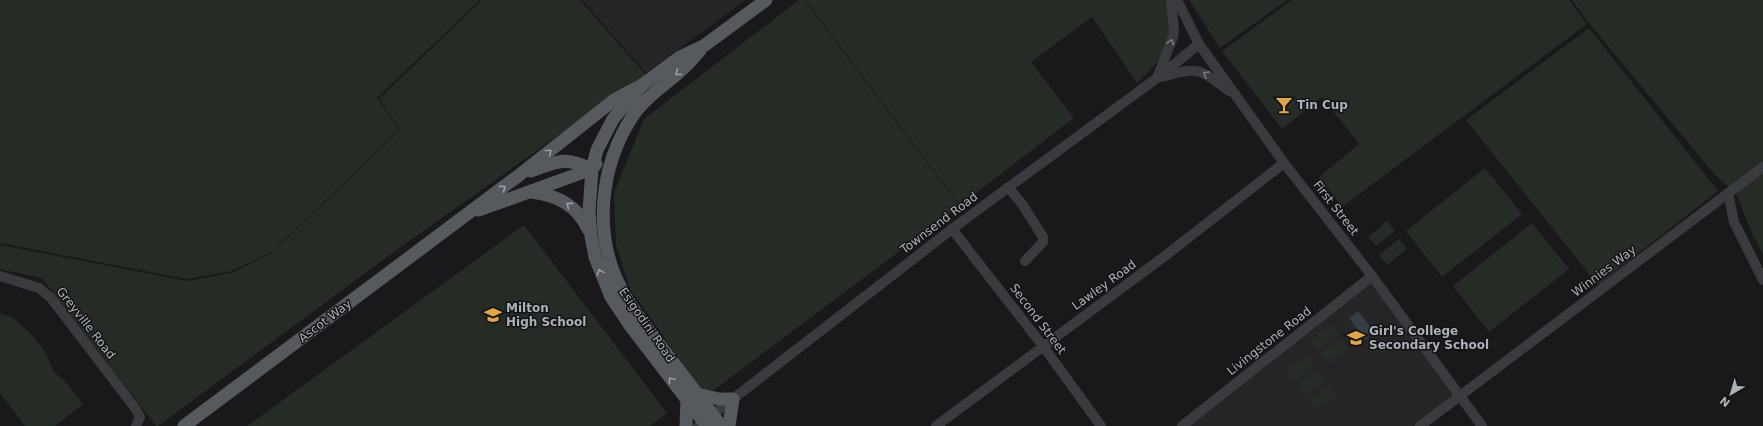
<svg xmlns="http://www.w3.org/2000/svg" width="1763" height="426" viewBox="0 0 1763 426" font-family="'DejaVu Sans',sans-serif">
  <rect width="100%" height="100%" fill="#19191b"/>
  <!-- built -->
  <g fill="#252528">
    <path d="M582,0H746L646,73Z"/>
    <path d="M1371,280L1455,395L1415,426H1188Z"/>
  </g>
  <!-- green -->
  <g fill="#252c26">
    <path d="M0,0H480L377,98L399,130L272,252L231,271L187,279L0,243Z"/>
    <path d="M482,0H580L645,74L391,254L158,426H156L42,278L0,269V245L187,281L231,273L272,253L400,130L379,99Z"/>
    <path d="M799,0H804L960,206L714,390L702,391L630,289L616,245L614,193L644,119Z"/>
    <path d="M805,0H1168L1172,37L1157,63L1137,83L1092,17L1031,62L1074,118L960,205Z"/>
    <path d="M1189,0H1287L1220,48Z"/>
    <path d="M1292,0H1569L1587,24L1342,207L1319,177L1359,144L1322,97L1282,129L1222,51Z"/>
    <path d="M1572,0H1763V255L1751,231L1737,195L1715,175L1589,23Z"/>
    <path d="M1589,28L1718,191L1598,285L1466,120Z"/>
    <path d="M1485,168L1522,214L1442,277L1406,231Z"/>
    <path d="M1387,221L1395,231L1376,246L1368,237Z"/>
    <path d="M1532,223L1569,269L1489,332L1453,286Z"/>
    <path d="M524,225L667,413L650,426H247Z"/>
    <path d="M1399,239L1407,249L1387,265L1379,255Z"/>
    <path d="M0,314L12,317L32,335L44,350L54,372L65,381L83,404L55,426H25L0,393Z"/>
    <path d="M1330,325L1338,335L1318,351L1310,341Z"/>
    <path d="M1340,338L1348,348L1328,363L1320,354Z"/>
    <path d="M1306,356L1314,366L1295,381L1287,371Z"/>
    <path d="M1317,370L1325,380L1306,395L1298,386Z"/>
    <path d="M1329,385L1337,395L1317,410L1309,401Z"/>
  </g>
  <!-- water -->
  <path fill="#333d43" d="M1358,311L1374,332L1365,340L1349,318Z"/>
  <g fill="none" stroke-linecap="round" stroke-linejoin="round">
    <!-- minor -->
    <g stroke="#3a3b3f" stroke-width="10">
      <path d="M1177,0L1199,44L1284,163L1372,276L1482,426"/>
      <path d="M1161,77C1200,67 1197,67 1229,91"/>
      <path d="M1157,78L1173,37L1174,30L1171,0"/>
      <path d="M1008,187L1022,204L1043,237V242L1025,261"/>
      <path d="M1728,193L1734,222L1763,280"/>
      <path d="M952,229L1043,346L1101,426"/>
      <path d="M0,276L39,288L51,298L135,408L140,417L136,426"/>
      <path d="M698,426L952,229L1157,78L1199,44"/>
      <path d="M936,426L1165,256L1284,163"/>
      <path d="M1182,426L1372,276"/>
      <path d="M1420,426L1763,167"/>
    </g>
    <!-- major -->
    <g stroke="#56595e" stroke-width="13">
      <path d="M701,49C696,55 692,60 687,65C670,82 648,94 634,114C599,166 592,237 623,292C633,311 647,327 659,344C680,371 701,399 721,426"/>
      <path d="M531,171C559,161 563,156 592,169"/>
      <path d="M531,192C557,195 577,205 588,229"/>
      <path d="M479,210L592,169L596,164"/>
      <path d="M697,394L719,399H733L729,426"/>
      <path d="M184,426L518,176L614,100L642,85"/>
      <path d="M686,426L687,400"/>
      <path d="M707,426L629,324L611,297L595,257L591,236L589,211L592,169L597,150L613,119L642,85L680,57L705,45L766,0"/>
    </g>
  </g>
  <!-- one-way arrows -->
  <defs><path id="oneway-chevron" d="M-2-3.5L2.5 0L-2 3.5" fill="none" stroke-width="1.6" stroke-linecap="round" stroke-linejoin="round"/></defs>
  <g stroke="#797c82">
    <use href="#oneway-chevron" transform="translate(1171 42) rotate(-72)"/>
    <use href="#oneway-chevron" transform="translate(1206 74) rotate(-150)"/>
  </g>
  <g stroke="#9b9fa7">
    <use href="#oneway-chevron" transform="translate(678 73) rotate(142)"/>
    <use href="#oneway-chevron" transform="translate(549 152) rotate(-38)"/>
    <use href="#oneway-chevron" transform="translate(503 188) rotate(-37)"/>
    <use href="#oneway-chevron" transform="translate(569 205) rotate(-144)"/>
    <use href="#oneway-chevron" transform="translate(600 272) rotate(-110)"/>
    <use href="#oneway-chevron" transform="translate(671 380) rotate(-127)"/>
  </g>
  <!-- icons -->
  <defs>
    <g id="bar-bare" transform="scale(1.38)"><path d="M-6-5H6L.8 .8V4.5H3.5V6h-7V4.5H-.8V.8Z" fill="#e3a548" stroke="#141416" stroke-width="2.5" paint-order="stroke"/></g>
    <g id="school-bare" transform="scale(1.38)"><path d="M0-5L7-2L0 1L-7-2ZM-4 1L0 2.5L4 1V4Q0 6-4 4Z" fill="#e3a548" stroke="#141416" stroke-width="2.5" paint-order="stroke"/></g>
    <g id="university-bare" transform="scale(1.38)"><path d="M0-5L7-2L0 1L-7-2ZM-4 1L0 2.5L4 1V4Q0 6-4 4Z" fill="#e3a548" stroke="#141416" stroke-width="2.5" paint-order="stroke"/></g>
  </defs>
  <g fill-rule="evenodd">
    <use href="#bar-bare" x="1284" y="105"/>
    <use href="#school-bare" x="493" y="315"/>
    <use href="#university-bare" x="1356" y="338"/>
  </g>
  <g text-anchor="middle" stroke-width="3" stroke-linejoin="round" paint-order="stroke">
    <!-- poi labels -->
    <g font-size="12" font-weight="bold" fill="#acb1b9" stroke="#141416" text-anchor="start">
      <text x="1297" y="109">Tin Cup</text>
      <text x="506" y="312">Milton<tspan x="506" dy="14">High School</tspan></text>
      <text x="1369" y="335">Girl's College<tspan x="1369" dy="14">Secondary School</tspan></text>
    </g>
    <!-- street labels -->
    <g font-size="12" fill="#acb1b9" stroke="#141416">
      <text transform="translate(1336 208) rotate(52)" y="4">First Street</text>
      <text transform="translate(939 223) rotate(-37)" y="4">Townsend Road</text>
      <text transform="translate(1604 271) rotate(-37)" y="4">Winnies Way</text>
      <text transform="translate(1104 285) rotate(-36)" y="4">Lawley Road</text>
      <text transform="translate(1038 319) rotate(53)" y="4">Second Street</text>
      <text transform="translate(325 321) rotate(-37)" y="4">Ascot Way</text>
      <text transform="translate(86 323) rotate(52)" y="4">Greyville Road</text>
      <text transform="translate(647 325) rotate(55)" y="4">Esigodini Road</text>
      <text transform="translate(1269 341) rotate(-38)" y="4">Livingstone Road</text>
    </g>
  </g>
  <!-- north arrow -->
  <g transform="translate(1731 394) rotate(218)" stroke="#141416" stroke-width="3" paint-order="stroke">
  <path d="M0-3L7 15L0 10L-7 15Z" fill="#acb1b9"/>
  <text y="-6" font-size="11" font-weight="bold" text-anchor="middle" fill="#acb1b9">N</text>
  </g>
</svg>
